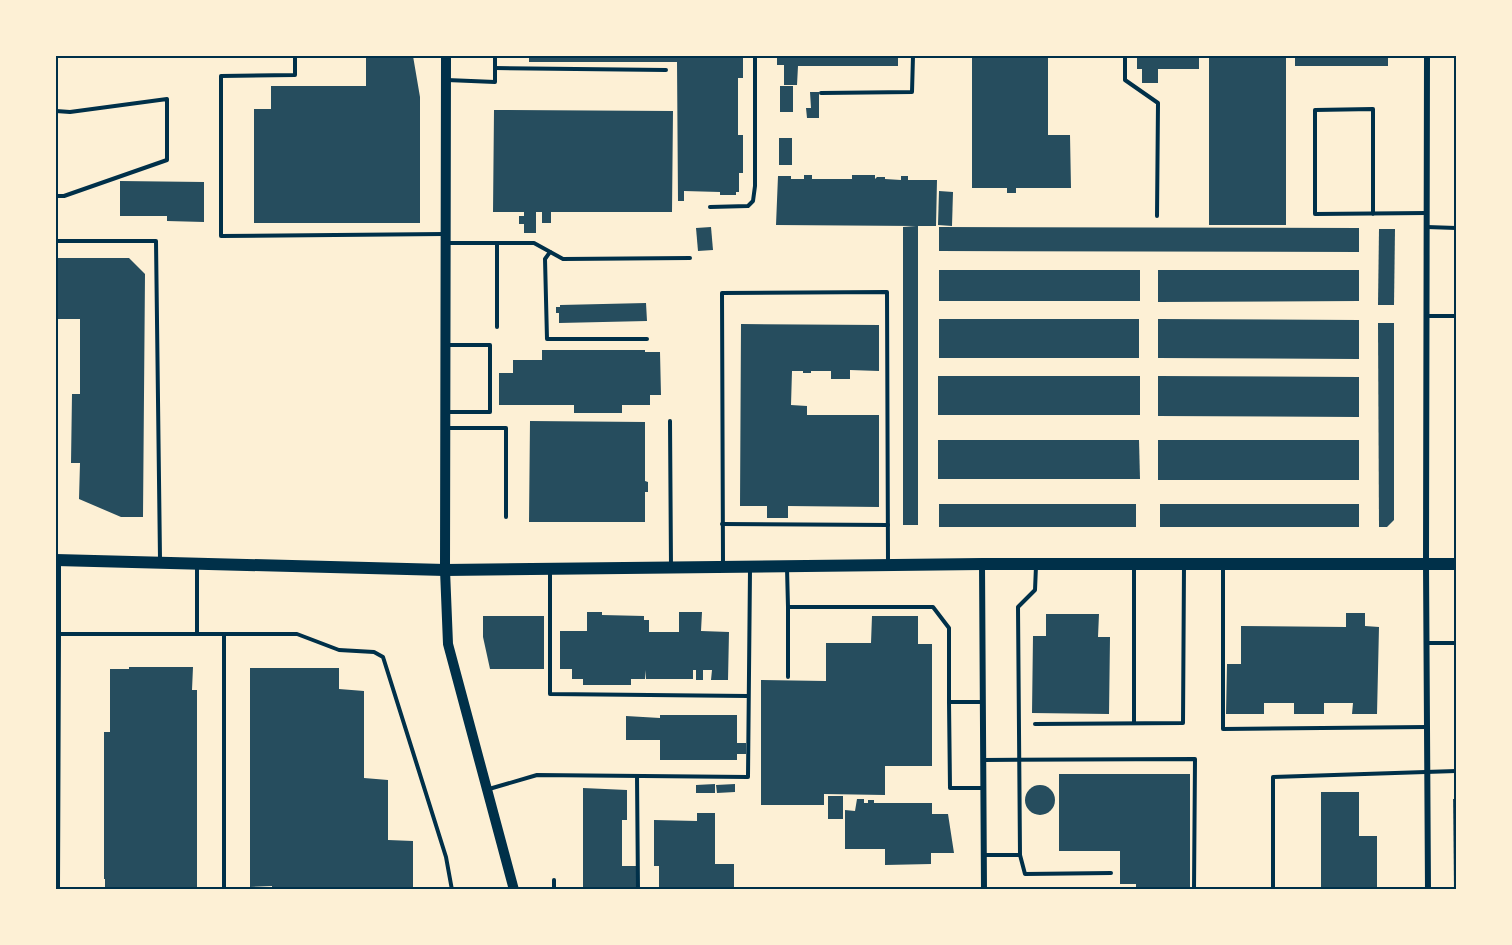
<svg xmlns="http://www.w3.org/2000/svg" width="1512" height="945" viewBox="0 0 1512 945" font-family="'Source Sans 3',sans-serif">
  <rect width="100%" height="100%" fill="#fdf0d5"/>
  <!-- building -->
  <g fill="#264d5e">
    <path d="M366,56H413L420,97V223H254V109H271V86H366Z"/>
    <path d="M529,56L743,57V78H738V135H743V173H739V192H736V195H720V192L684,191V201H678L677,62H529Z"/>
    <path d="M777,56H898V66H798L797,85H784V65H777Z"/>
    <path d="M972,56H1048V135H1070L1071,188H1016V193H1007V188H972Z"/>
    <path d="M1137,56H1199V69H1158V83H1142V69H1137Z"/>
    <rect x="1209" y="56" width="77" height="169"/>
    <rect x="1295" y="56" width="93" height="10"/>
    <rect x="780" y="86" width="13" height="26"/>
    <path d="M810,92H819V118H807L806,108H811Z"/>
    <path d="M494,110L673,111L672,212H551V223H542V212H536V233H524V224H519V216H524V212H493Z"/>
    <rect x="779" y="138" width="13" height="27"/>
    <path d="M804,175H812V179H852V175H875V179L877,177H885V179L901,180V176H908V180H937L936,226H918V525H903V227L916,226L776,225L778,176H791V179H804Z"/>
    <path d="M120,181L204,182V222L167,221V216H120Z"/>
    <path d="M939,191L953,192L952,226L938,225Z"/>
    <path d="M711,227L713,250L698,251L696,228Z"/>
    <path d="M939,227L1359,228V252L939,251Z"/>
    <path d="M1379,229H1395L1394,305H1378Z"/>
    <path d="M56,258H129L145,274L143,517H121L79,499L80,463H71L72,394H80V319H56Z"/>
    <rect x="939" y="270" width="201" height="31"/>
    <path d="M1158,270H1359V301L1158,302Z"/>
    <path d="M646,303L647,321L559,323V313H556V307H560V305Z"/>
    <rect x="939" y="319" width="200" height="39"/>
    <path d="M1158,319L1359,320V359L1158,358Z"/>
    <path d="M1378,323H1394V520L1387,527H1379Z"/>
    <path d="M741,324L879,325V371L850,370V379H831V371H811V373H803V371H792L791,405L807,406V415H879V507L788,506V518H767V506H740Z"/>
    <path d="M542,350H645V352H660L661,395H650V405H622V413H574V405H499V373H513V360H542Z"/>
    <rect x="938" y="376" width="202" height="39"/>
    <path d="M1158,376L1359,377V417L1158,416Z"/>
    <path d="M530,421L645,422V481L648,482V492H645V522H529Z"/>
    <path d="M938,440H1139L1140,479H938Z"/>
    <rect x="1158" y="440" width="201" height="40"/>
    <rect x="939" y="504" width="197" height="23"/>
    <rect x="1160" y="504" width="199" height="23"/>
    <path d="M587,612H602V615L644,616V620H649V632H679V612H702L701,631L729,632L728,680H711L712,670H703V680H696V670H693V679H646L645,670V679H631V685H583V679H572V669H560V631H587Z"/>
    <path d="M1346,613H1365V626L1379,627L1377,714H1352L1353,703H1324V714H1294V703H1264V714H1226L1227,664H1241V626L1346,627Z"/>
    <path d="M1046,614H1099L1098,637H1110L1109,714L1032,713L1033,636H1046Z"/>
    <path d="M483,616H544V669H490L483,637Z"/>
    <path d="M872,616H918V644H932V766H885V795L824,794V805H761V680L826,681V643H871Z"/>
    <path d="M129,667H193L192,690H197V890H105V879H104V732H110V669H129Z"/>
    <path d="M250,668H339V689L364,691V778L388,780V840L413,841V890H272V886L250,887Z"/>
    <path d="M660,715H737V743H746V754H737V760H660V740H626V716L660,718Z"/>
    <path d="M1059,774H1190V890H1136V884H1120V851H1059Z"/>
    <path d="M715,784V793H696V785Z"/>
    <path d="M735,784V792L717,793L716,785Z"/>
    <circle cx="1040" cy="800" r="15"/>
    <path d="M583,788L627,790V820H622V866H637V890H583Z"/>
    <path d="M1321,792H1359V836H1377V890H1321Z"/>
    <rect x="828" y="796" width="15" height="23"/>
    <path d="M857,799H864V803H868V800H874V803H932V814H948L954,853H931V864L885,865V849H845V810L855,811Z"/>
    <path d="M1453,799H1456V890H1454Z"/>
    <path d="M697,813H715V864H734V890H659V866H654V820L697,821Z"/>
  </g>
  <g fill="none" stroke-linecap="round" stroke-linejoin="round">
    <!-- service -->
    <g stroke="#003049" stroke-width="4">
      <path d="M295,56V75L221,76V236L444,234"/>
      <path d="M1125,56V80L1158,103L1157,216"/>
      <path d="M495,68L666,70"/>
      <path d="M447,80L495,82V56"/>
      <path d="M821,93L912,92L913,56"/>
      <path d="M56,111L70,112L167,99V160L64,196H56"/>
      <path d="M710,207L748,206L753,201L755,186V56"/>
      <path d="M1373,214V109L1315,110V214L1426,213"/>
      <path d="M1427,227L1456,228"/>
      <path d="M56,241H156L160,559"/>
      <path d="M446,243H534L563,259L690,258"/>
      <path d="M497,243V327"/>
      <path d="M550,252L545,259L547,339H647"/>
      <path d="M1427,316H1456"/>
      <path d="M446,412H490V345H447"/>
      <path d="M670,421L671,567"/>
      <path d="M446,428H506V517"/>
      <path d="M722,524L888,525"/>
      <path d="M723,563L722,293L887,292L888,563"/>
      <path d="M1134,565V723"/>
      <path d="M197,566V634"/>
      <path d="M1223,566V729L1427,727"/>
      <path d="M787,568L788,607"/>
      <path d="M550,573V694L748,696"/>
      <path d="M59,634V563"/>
      <path d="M224,634V890"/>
      <path d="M1427,643H1456"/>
      <path d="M788,677V607H933L949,628V702H982"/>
      <path d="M949,702L950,788H983"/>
      <path d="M1035,724L1183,723L1184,565"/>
      <path d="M983,760L1195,759L1194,890"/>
      <path d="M637,776L638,890"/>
      <path d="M489,789L537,775L748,777L750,570"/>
      <path d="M985,855H1020L1018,607L1035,590L1036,566"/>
      <path d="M1020,855L1025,874L1111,873"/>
      <path d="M58,890L59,634H297L339,650L374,652L383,657L446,857L452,890"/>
      <path d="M554,890V880"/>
      <path d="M1273,890V777L1456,771"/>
    </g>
    <!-- minor -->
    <g stroke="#003049" stroke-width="6">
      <path d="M1427,56L1426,564L1428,890"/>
      <path d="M982,564L984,890"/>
    </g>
    <!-- tertiary -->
    <path stroke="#003049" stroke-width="10" d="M446,56L445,570L448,644L514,890"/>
    <!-- secondary -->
    <path stroke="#003049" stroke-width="12" d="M56,560L445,570L982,564H1456"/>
  </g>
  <!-- border -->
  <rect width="1512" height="945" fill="none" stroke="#fdf0d5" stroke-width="114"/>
  <rect x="57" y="57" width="1398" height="831" fill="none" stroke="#003049" stroke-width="2"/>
</svg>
